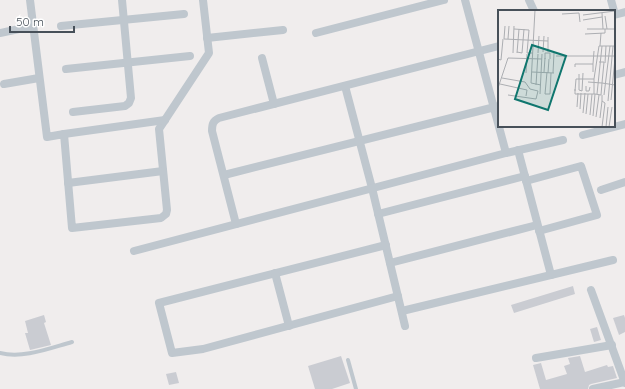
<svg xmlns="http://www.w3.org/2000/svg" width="625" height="389" viewBox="0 0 625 389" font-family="Quicksand,sans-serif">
  <rect width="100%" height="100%" fill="#f0eded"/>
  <!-- building -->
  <g fill="#caccd2">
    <path d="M573,286L575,294L514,313L511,305Z"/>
    <path d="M44,315L46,322L44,323L51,345L30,350L25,333H28L25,321Z"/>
    <path d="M624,315L625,318V332L619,335L613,318Z"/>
    <path d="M597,327L601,340L594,342L590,329Z"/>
    <path d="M341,356L350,383L332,389H315L308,366Z"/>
    <path d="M580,356L585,372L607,365L608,367L613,366L617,378L591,384L589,385L588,389H540L533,365L541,363L546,380L567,374L564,366L570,364L568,358Z"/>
    <path d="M176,372L179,383L169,385L166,374Z"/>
  </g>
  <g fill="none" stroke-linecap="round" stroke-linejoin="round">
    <!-- service -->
    <g stroke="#bfc7ce" stroke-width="4">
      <path d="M0,353C23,359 50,348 72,342"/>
      <path d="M348,360L356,389"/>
    </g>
    <!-- minor -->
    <g stroke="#bfc7ce" stroke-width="8">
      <path d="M30,0L47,137L64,134L72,228L161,218L166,214L167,210L159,129L209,53L203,0"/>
      <path d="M465,0L506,153"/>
      <path d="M529,0L534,11"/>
      <path d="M611,0L614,11"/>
      <path d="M614,15L625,12"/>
      <path d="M61,26L184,14"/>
      <path d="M0,33L33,26"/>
      <path d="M316,33L444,0"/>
      <path d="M207,38L283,30"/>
      <path d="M262,58L274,104"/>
      <path d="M66,69L190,56"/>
      <path d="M614,75L625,72"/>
      <path d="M4,84L39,78"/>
      <path d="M345,86L372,188L405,326"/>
      <path d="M73,112L125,106L129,103L131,98L122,0"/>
      <path d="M64,134L165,120"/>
      <path d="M583,135L625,124"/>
      <path d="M518,150L551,275"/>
      <path d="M224,175L499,106"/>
      <path d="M526,181L581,166L597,215L539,231"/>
      <path d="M68,183L163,171"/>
      <path d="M601,190L625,182"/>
      <path d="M378,214L525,176"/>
      <path d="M236,224L212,131C212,124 213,121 219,118L499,46"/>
      <path d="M386,245L159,303L172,353L203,349L398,296"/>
      <path d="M134,251L506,153L563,140"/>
      <path d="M390,263L537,225"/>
      <path d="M275,273L289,326"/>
      <path d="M591,290L625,383"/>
      <path d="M402,311L613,260"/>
      <path d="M536,358L612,345"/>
      <path d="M593,389L625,382"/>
    </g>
  </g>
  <!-- overview -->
  <g transform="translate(498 10)">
    <rect width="117" height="117" fill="#f0eded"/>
    <path fill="none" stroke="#acaeb2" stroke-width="1" d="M37,0L33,73L43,75M104,3L105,19M64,4L81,3L82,12M85,5L117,1M107,6L109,19M85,10L104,7M7,16L6,29L50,31M16,19L31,20L29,43H35M89,19H117M87,24L107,23V19M10,29L11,16M102,36L103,23M19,42L24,43L26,19M45,42L46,26M50,42V27M15,43L16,16M19,43L21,19M40,43L41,26M58,46H117M0,49L3,50L5,29M47,49V43H52V49M107,53L108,36M95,54L96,41M77,57V54H95V62M34,62L56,63M46,62L47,48M49,62L47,84H52L53,63M28,63L29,44M50,63L51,49M55,63L56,43M81,64V80L84,81M4,68L27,72L32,79L40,81L38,89L10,85M96,69L101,36H117M90,72L104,73L106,52H101M2,74L29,80L28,86M38,75L40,44M88,76V81H91L92,77M0,78L10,48L44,49M77,79V84H97M77,81L78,69H96V84M84,81L85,63M42,84L44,44M99,84L104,36M104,85V91L107,93L104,117M106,85L112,36M113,90L117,48M110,91L115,36M79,97L80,83M82,99L83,83M85,103L87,83M88,104L90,84M92,105L94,84M95,106L97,84L103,85L104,73L117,75M98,107L101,85M102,108L104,91M108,117L110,97M111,117L114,97"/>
    <path fill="#0f766e" fill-opacity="0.15" stroke="#0f766e" stroke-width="2" d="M34,35L68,46L50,100L17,89Z"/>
    <rect width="117" height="117" fill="none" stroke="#475059" stroke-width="2"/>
  </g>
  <!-- scale -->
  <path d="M10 26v6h64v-6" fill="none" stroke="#475059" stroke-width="2"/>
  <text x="16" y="26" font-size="12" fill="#475059" stroke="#ffffff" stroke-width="3" paint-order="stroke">50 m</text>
</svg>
